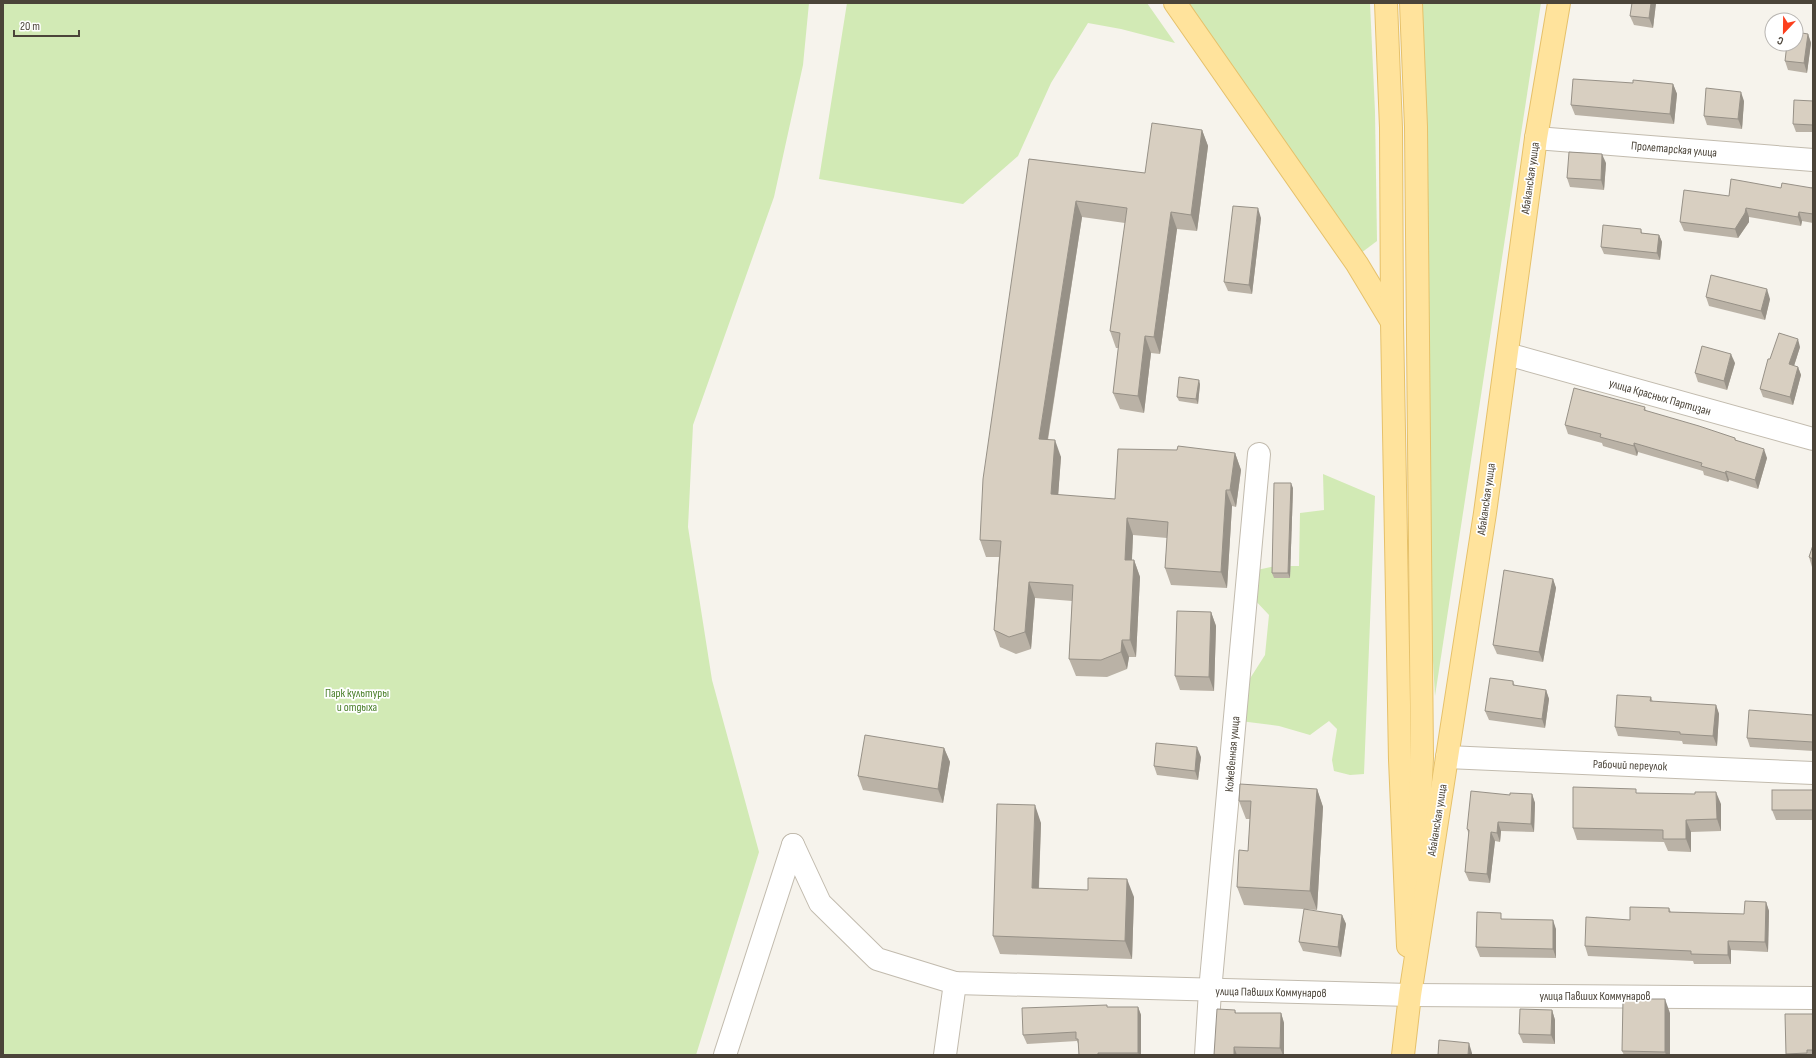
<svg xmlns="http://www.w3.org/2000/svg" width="1816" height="1058" viewBox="0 0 1816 1058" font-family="'Sofia Sans Condensed',sans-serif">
  <rect width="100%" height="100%" fill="#f6f3ec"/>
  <!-- green -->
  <g fill="#d2eab5">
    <path d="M3,3H809L803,65L774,197L693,425L688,527L712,680L759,852L696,1055H3Z"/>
    <path d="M847,3H1147L1175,43L1121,29L1088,23L1051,83L1018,156L963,204L819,179Z"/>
    <path d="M1189,3H1370L1375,112L1377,241L1361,253Z"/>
    <path d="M1421,3H1541L1435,696L1427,556Z"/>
    <path d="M1323,474L1375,496L1364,774L1350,775L1334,771L1332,760L1337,729L1329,721L1310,735L1279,726L1240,721L1242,691L1265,655L1269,615L1252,597L1257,570L1276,566H1299L1300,513L1324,510Z"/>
  </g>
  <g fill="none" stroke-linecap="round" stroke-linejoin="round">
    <!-- minor casing -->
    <g stroke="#c2bbae" stroke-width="24">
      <g id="minor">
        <path d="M1536,138L1813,160"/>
        <path d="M1507,354L1813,439"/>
        <path d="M1447,757L1813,773"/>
        <path d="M793,845L820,903L877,959L955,983L1410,995L1813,998"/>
        <path d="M725,1055L793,845"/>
        <path d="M945,1055L955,983"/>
        <path d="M1206,1055L1210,991L1259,454"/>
      </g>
    </g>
    <!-- primary casing -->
    <g stroke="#e6c16a" stroke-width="24">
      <g id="primary">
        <path d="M1175,3L1357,264L1392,322"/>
        <path d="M1386,3L1391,128L1392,322L1400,760L1408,946"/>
        <path d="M1411,3L1416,127L1422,758L1416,878"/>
        <path d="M1403,1055L1410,995L1485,513L1536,138L1559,3"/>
      </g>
    </g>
    <!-- minor -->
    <use href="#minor" stroke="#fff" stroke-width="22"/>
    <!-- primary -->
    <use href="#primary" stroke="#ffe39c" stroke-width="22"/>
  </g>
  <!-- wall -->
  <g fill="#bab2a6">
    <path d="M1656,3L1653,28L1634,25L1630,16Z"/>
    <path d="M1808,34L1811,43L1807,73L1788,70L1785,61Z"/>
    <path d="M1633,83L1673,84L1677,94L1674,124L1575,115L1571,105Z"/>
    <path d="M1744,101L1742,129L1707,125L1704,116Z"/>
    <path d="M1813,101V132H1796L1793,124Z"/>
    <path d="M1202,130L1208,146L1197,231L1177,229L1160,354L1151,353L1144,413L1120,409L1113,393L1119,348H1116L1110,331L1125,223L1082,217L1048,440L1061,457L1058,495L1115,499L1235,453L1241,470L1236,507L1232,506L1227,588L1171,585L1165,568L1167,538L1133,535L1132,560H1134L1140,577L1136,657H1129L1127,669L1107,677L1076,676L1069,659L1072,601L1035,598L1031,649L1016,654L1000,647L994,630L999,557H986L980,540L1029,159L1145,173Z"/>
    <path d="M1606,163L1604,190L1570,187L1567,178Z"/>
    <path d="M1813,185V223L1802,221L1801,226L1749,217V222L1738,238L1684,231L1680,222L1729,196L1781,188H1812Z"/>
    <path d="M1261,218L1252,294L1228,291L1224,282Z"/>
    <path d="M1641,229L1642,233L1659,235L1662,242L1660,260L1604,254L1601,247Z"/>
    <path d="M1706,297L1770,299L1765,320L1709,306Z"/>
    <path d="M1800,347L1794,366L1798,367L1801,375L1793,405L1763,397L1760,389L1770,359Z"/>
    <path d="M1735,363L1727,390L1698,382L1695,373Z"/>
    <path d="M1200,384L1198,404L1179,401L1177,397Z"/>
    <path d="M1645,407L1646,411L1735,438L1736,441L1767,458L1758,489L1729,480L1728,482L1704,475L1703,471L1638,452L1637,456L1603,446L1602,443L1568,434L1565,425Z"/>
    <path d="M1293,488L1290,578H1274L1272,573Z"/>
    <path d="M1809,557L1813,559V567H1812Z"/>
    <path d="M1553,579L1556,588L1543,662L1497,654L1493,645Z"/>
    <path d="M1211,612L1216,626L1214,691L1180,690L1175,676Z"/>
    <path d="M1513,681L1515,686L1546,690L1549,699L1545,728L1489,720L1485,711Z"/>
    <path d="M1651,697L1653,702L1716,705L1719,714L1717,746L1683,744L1682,741L1618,736L1615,727Z"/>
    <path d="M1813,715V751L1750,747L1747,738Z"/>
    <path d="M944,748L950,762L943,803L863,790L858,776Z"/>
    <path d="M1201,757L1198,780L1157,775L1154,766Z"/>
    <path d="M1317,789L1323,807L1317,910L1244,905L1237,887L1248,851L1250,819H1246L1239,801Z"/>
    <path d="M1813,790V820H1776L1772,810Z"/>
    <path d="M1637,793L1721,804V831L1691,832V852L1668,851L1664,842L1577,840L1573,828Z"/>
    <path d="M1532,794L1535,803L1534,832L1501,831L1500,842L1495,841L1490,883L1469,881L1465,872L1469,835L1467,829L1510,795Z"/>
    <path d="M1041,823L1039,889L1088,890L1134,897L1132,959L1000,954L993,936Z"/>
    <path d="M1766,902L1769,911L1768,952L1731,950V964H1694L1693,961L1588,956L1585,946L1630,920L1669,908L1671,912L1744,914Z"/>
    <path d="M1342,915L1346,924L1341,957L1303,951L1299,942Z"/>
    <path d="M1503,919L1556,929V958L1480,957L1476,947Z"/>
    <path d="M1108,1007H1138L1141,1015V1055H1079V1046L1077,1041L1027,1044L1023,1035Z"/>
    <path d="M1235,1010L1236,1013H1281L1284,1023V1055H1214Z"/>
    <path d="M1552,1010L1555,1020V1044L1523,1043L1519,1034Z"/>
    <path d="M1670,1013V1055H1624L1622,1051Z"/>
    <path d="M1813,1014V1055H1786V1054Z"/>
  </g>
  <!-- shaded-wall -->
  <g fill="#979187">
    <path d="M1651,3H1656L1653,28L1649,18Z"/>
    <path d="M1808,34L1811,43L1807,73L1804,63Z"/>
    <path d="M1673,84L1677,94L1674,124L1670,114Z"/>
    <path d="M1741,92L1744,101L1742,129L1738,119Z"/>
    <path d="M1202,130L1208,146L1197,231L1191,215Z"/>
    <path d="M1602,154L1606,163L1604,190L1601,180Z"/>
    <path d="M1076,201L1082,217L1045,456L1039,439Z"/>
    <path d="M1258,208L1261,218L1252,294L1249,285Z"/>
    <path d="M1746,208L1749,217V222L1738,238L1735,229Z"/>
    <path d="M1171,212L1177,229L1160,354L1154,337Z"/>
    <path d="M1799,212L1802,221L1801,226L1798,217Z"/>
    <path d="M1659,235L1662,242L1660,260L1657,253Z"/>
    <path d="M1767,289L1770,299L1765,320L1761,311Z"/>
    <path d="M1145,336L1151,353L1144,413L1138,396Z"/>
    <path d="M1798,339L1800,347L1792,372L1789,364Z"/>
    <path d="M1731,354L1735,363L1727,390L1724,381Z"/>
    <path d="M1798,367L1801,375L1793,405L1790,397Z"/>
    <path d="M1199,380L1200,384L1198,404L1196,399Z"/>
    <path d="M1055,440L1061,457L1057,511L1051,494Z"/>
    <path d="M1634,443L1638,452L1637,456L1634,446Z"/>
    <path d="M1764,449L1767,458L1758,489L1755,480Z"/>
    <path d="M1235,453L1241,470L1236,507L1230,490Z"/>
    <path d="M1726,471L1729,480L1728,482L1725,473Z"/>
    <path d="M1291,483L1293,488L1290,578L1288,573Z"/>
    <path d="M1226,490L1232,506L1227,588L1221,572Z"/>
    <path d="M1127,518L1133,535L1131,576L1125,560Z"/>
    <path d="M1134,560L1140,577L1136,657L1130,640Z"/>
    <path d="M1553,579L1556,588L1543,662L1539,652Z"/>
    <path d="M1029,582L1035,598L1031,649L1025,632Z"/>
    <path d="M1211,612L1216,626L1214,691L1209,677Z"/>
    <path d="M1122,640L1129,657L1127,669L1121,652Z"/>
    <path d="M1546,690L1549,699L1545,728L1542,719Z"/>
    <path d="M1716,705L1719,714L1717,746L1713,736Z"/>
    <path d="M1197,747L1201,757L1198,780L1195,771Z"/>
    <path d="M944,748L950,762L943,803L938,789Z"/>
    <path d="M1317,789L1323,807L1317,910L1310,891Z"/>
    <path d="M1716,792L1721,804V831L1717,819Z"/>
    <path d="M1532,794L1535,803L1534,832L1531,824Z"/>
    <path d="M1035,805L1041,823L1038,907L1032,888Z"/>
    <path d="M1686,820L1691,832V852L1686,839Z"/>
    <path d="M1498,822L1501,831L1500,842L1497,833Z"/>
    <path d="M1491,832L1495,841L1490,883L1487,874Z"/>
    <path d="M1127,879L1134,897L1132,959L1125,941Z"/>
    <path d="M1766,902L1769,911L1768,952L1765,942Z"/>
    <path d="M1342,915L1346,924L1341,957L1338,947Z"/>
    <path d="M1553,920L1556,929V958L1553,949Z"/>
    <path d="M1728,941L1731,950V964L1728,955Z"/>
    <path d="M1665,999L1670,1013V1055H1666L1665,1052Z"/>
    <path d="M1138,1007L1141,1015V1055H1139L1138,1053Z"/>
    <path d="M1552,1010L1555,1020V1044L1551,1035Z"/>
    <path d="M1281,1013L1284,1023V1055H1283L1280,1048Z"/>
    <path d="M1469,1043L1472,1053V1055H1468Z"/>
    <path d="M1234,1047L1237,1055H1234Z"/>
  </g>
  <!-- building -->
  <g fill="#d8cfc1" stroke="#979187">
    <path d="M1632,3H1651L1649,18L1630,16Z"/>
    <path d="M1796,32L1808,34L1804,63L1785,61L1787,44H1796Z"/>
    <path d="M1573,79L1633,83V80L1673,84L1670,114L1571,105Z"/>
    <path d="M1706,88L1741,92L1738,119L1704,116Z"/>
    <path d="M1794,100L1813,101V125L1793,124Z"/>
    <path d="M1152,123L1202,130L1191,215L1171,212L1154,337L1145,336L1138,396L1113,393L1120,333L1110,331L1127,208L1076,201L1039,439L1055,440L1051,494L1115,499L1118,449L1177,450L1178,446L1235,453L1230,490H1226L1221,572L1165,568L1168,522L1127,518L1125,560H1134L1130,640H1122L1121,652L1101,660L1069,659L1073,585L1029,582L1025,632L1009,637L994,630L1001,541L980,540L983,479L1029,159L1145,173Z"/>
    <path d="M1569,152L1602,154L1601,180L1567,178Z"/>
    <path d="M1731,179L1781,188L1782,183L1812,188L1813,185V214L1799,212L1798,217L1746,208L1745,213L1735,229L1680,222L1684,190L1729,196Z"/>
    <path d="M1233,206L1258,208L1249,285L1224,282Z"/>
    <path d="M1603,225L1641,229V233L1659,235L1657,253L1601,247Z"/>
    <path d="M1711,275L1767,289L1761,311L1706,297Z"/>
    <path d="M1779,333L1798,339L1789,364L1798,367L1790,397L1760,389L1768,359H1770Z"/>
    <path d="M1702,346L1731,354L1724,381L1695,373Z"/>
    <path d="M1179,377L1199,380L1196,399L1177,397Z"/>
    <path d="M1574,388L1645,407L1644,410L1699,426L1735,438V440L1764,449L1755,480L1726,471L1725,473L1701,466L1702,463L1634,443V446L1600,437L1601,434L1565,425Z"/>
    <path d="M1274,483H1291L1288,573H1272Z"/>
    <path d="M1813,545V559L1809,557Z"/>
    <path d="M1504,570L1553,579L1539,652L1493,645Z"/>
    <path d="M1177,611L1211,612L1209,677L1175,676Z"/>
    <path d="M1490,678L1513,681V685L1546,690L1542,719L1485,711Z"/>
    <path d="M1617,695L1651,697L1650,701L1716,705L1713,736L1680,734V732L1615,727Z"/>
    <path d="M1749,710L1813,715V742L1747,738Z"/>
    <path d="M865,735L944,748L938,789L858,776Z"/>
    <path d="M1156,743L1197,747L1195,771L1154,766Z"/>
    <path d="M1240,784L1317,789L1310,891L1237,887L1239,850L1248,851L1251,801H1239Z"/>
    <path d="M1573,787L1636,789V793L1695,794V792H1716L1717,819L1686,820V839H1663V830L1573,828Z"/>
    <rect x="1772" y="790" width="41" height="20"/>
    <path d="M1471,791L1510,795V793L1532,794L1531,824L1498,822L1497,833L1491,832L1487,874L1465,872L1469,830L1467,829Z"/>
    <path d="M997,804L1035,805L1032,888L1088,890V878L1127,879L1125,941L993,936Z"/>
    <path d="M1745,901L1766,902L1765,942L1728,941V955L1691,954V951L1585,946L1586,917L1630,920V907L1669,908V912L1744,914Z"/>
    <path d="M1304,909L1342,915L1338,947L1299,942Z"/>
    <path d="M1477,912L1501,913V919L1553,920V949L1476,947Z"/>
    <path d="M1623,999H1665V1052L1622,1051Z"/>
    <path d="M1107,1005V1007H1138V1053H1098V1055H1079L1078,1039H1076V1032L1023,1035L1022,1008Z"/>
    <path d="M1217,1009L1235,1010V1013H1281L1280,1048L1234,1047V1055H1214Z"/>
    <path d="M1520,1009L1552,1010L1551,1035L1519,1034Z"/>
    <path d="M1785,1014H1813V1050H1807V1053L1786,1054Z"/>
    <path d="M1439,1040L1469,1043L1468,1055H1438Z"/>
  </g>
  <g text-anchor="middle" stroke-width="3.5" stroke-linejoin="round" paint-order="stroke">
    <!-- street labels -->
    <g font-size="12" fill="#4b4439" stroke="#fff">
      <text transform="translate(1674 149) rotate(5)" y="4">Пролетарская улица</text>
      <text transform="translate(1530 178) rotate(-82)" y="4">Абаканская улица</text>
      <text transform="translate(1660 397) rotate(16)" y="4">улица Красных Партизан</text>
      <text transform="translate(1486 499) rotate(-82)" y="4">Абаканская улица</text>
      <text transform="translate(1232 754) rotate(-85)" y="4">Кожевенная улица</text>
      <text transform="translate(1630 765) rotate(2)" y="4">Рабочий переулок</text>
      <text transform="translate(1437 820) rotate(-81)" y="4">Абаканская улица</text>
      <text transform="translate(1271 992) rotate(1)" y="4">улица Павших Коммунаров</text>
      <text x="1595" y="1000">улица Павших Коммунаров</text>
    </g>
    <!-- park labels -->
    <g font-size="12" fill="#4a7f2a" stroke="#fff">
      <text x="357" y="697">Парк культуры<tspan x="357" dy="14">и отдыха</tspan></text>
    </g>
  </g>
  <!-- border -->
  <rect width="1816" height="1058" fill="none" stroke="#4b4439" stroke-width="8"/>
  <!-- north arrow -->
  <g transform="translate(1784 32) rotate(202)"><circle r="19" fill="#ffffff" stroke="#b7b4b0"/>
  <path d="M0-3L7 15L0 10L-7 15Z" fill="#fc3f1d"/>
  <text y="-6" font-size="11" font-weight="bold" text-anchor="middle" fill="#4b4439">С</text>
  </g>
  <!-- scale -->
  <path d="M14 30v6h65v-6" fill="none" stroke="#4b4439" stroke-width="2"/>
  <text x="20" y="30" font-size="12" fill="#4b4439" stroke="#ffffff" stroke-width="3" paint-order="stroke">20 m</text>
</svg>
